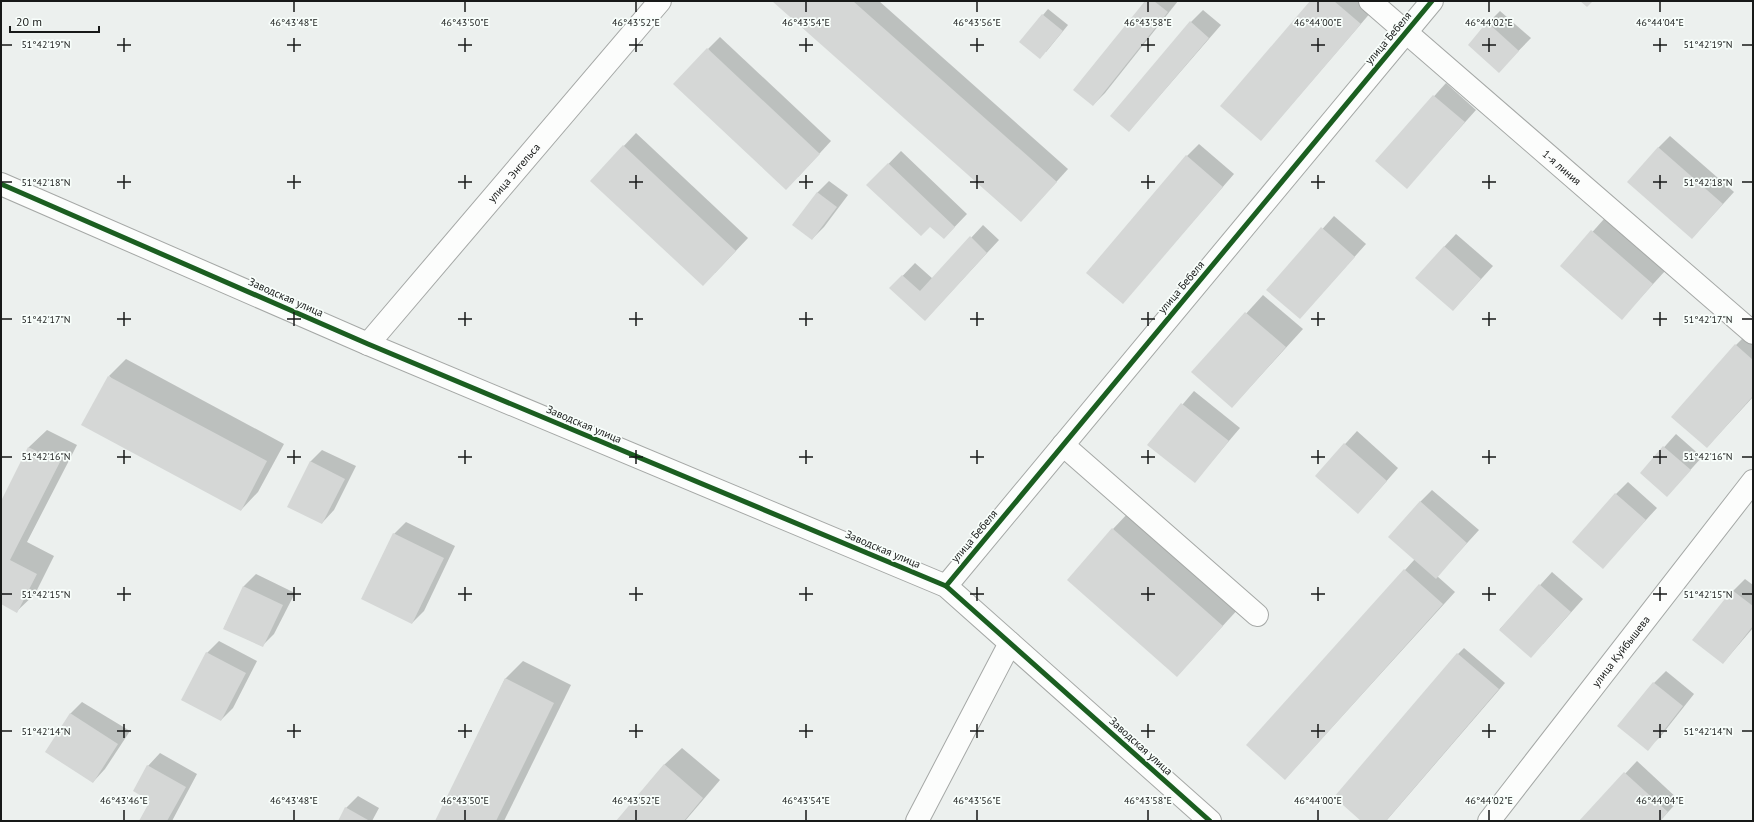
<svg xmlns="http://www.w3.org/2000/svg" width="1754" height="822" viewBox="0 0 1754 822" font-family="'PT Sans',sans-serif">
  <rect width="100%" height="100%" fill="#ecf0ee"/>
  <!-- shadow -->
  <g fill="#0003">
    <path d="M774,1H879L1068,169L1021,221Z"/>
    <path d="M1146,1H1178L1105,93L1093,105Z"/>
    <path d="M1311,1H1360L1372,11L1261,140Z"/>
    <path d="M1048,9L1068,25L1046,52L1043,15Z"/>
    <path d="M1203,10L1221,25L1129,131L1191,22Z"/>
    <path d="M1500,11L1531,38L1499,71L1488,23Z"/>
    <path d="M720,37L831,141L798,177L708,49Z"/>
    <path d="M1446,83L1476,110L1407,187L1376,161Z"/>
    <path d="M636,133L748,238L715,273L591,181Z"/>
    <path d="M1670,136L1734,192L1692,238L1658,148Z"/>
    <path d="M1199,144L1234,174L1123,302L1187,156Z"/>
    <path d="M901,151L967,214L944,238L930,225L868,185Z"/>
    <path d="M829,181L848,195L824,227L812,239L817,193Z"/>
    <path d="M1334,216L1366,244L1300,318L1268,290Z"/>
    <path d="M1604,219L1665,271L1622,318L1562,266Z"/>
    <path d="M983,225L999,240L925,320L891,288L915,263L933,279Z"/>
    <path d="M1456,234L1493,266L1453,310L1444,247Z"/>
    <path d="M1263,295L1303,329L1232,407L1193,372Z"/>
    <path d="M1753,328V397L1707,447L1736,345Z"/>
    <path d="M126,359L284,444L258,492L241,510L109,376Z"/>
    <path d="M1194,391L1240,428L1195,481L1149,444Z"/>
    <path d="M47,430L77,445L27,542L54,556L35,594L17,611L1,603V503L29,447Z"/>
    <path d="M1357,431L1398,468L1370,500L1316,476Z"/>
    <path d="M1676,434L1702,457L1667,496L1641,473Z"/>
    <path d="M322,450L356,466L334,510L322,523L310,462Z"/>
    <path d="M1628,482L1657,508L1603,567L1616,494Z"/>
    <path d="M1432,490L1479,530L1437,576L1455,592L1285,779L1405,570L1415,559L1420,502Z"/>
    <path d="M1130,511L1240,607L1177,676L1113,529Z"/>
    <path d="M406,522L455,546L424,611L412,623L394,534Z"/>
    <path d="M1552,572L1583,599L1543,644L1500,629Z"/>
    <path d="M256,574L295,593L274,634L262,646L224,628L244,586Z"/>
    <path d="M1745,579L1753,585V628L1723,663L1694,640L1733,591Z"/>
    <path d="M219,641L257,661L233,708L221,720L207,653Z"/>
    <path d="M1464,648L1505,683L1386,821H1363L1458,654Z"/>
    <path d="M523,661L571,685L504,821H436L505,679Z"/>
    <path d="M1666,671L1694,694L1660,737L1647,749L1654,683Z"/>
    <path d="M82,702L130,731L105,769L93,782L70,714Z"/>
    <path d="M682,748L720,780L685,821H617L664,765Z"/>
    <path d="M160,753L197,774L172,821H140L152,800L148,766Z"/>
    <path d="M1637,761L1679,800L1660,821H1581Z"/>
    <path d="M358,796L379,808L372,821H339L346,808Z"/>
  </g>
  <!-- building -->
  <g fill="#d5d7d6">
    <path d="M772,1H853L1057,182L1021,222Z"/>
    <path d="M1145,1H1154L1168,12L1093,106L1073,90Z"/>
    <path d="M1310,1H1334L1361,24L1261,141L1220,106Z"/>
    <path d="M1580,1H1593L1587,7Z"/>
    <path d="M1042,14L1063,31L1040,59L1019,42Z"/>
    <path d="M1190,21L1209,38L1129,132L1110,116Z"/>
    <path d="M1487,22L1519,51L1499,73L1468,45Z"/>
    <path d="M707,48L820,154L786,190L673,84Z"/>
    <path d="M1433,95L1465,122L1407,189L1375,161Z"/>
    <path d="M623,145L736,251L703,286L590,181Z"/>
    <path d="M1658,147L1723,204L1692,239L1627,182Z"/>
    <path d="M1186,155L1223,187L1123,304L1086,273Z"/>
    <path d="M888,163L955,227L944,239L930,227L921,236L866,185Z"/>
    <path d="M817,192L837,207L812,240L792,225Z"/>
    <path d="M1321,227L1355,257L1300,319L1266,290Z"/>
    <path d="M1591,230L1653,284L1622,320L1560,266Z"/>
    <path d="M970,236L987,253L925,321L889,288L902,275L920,291Z"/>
    <path d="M1444,246L1481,279L1453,311L1415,278Z"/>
    <path d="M1245,312L1286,347L1232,408L1191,372Z"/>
    <path d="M1735,344L1753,360V396L1707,448L1671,417Z"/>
    <path d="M108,376L267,461L241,511L81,425Z"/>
    <path d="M1181,403L1229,441L1195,483L1147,445Z"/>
    <path d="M1344,443L1387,481L1358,514L1315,476Z"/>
    <path d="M1663,446L1691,470L1667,497L1640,473Z"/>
    <path d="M28,447L60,462L10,560L37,574L17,613L1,604V501Z"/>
    <path d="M310,461L345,479L322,524L287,507Z"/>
    <path d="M1615,493L1646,520L1603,569L1572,542Z"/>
    <path d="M1420,501L1467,543L1436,579L1388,537Z"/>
    <path d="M1112,528L1223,626L1177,677L1067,580Z"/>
    <path d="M393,533L444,558L412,624L361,599Z"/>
    <path d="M1404,569L1443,604L1285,780L1246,745Z"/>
    <path d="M1539,584L1571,612L1531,658L1499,630Z"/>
    <path d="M243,586L283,605L263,647L223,629Z"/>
    <path d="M1732,590L1753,606V626L1723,664L1692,640Z"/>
    <path d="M206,652L246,673L221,721L181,700Z"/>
    <path d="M1457,653L1499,689L1386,821H1361L1334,797Z"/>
    <path d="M505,678L554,703L496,821H435Z"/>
    <path d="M1653,682L1683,706L1648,751L1617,726Z"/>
    <path d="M70,713L118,744L93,783L45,752Z"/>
    <path d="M664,764L703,798L684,821H616Z"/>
    <path d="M147,765L186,787L167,821H139L150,801L133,791Z"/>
    <path d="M1624,772L1668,812L1660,821H1579Z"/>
    <path d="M345,807L368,820L367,821H338Z"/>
  </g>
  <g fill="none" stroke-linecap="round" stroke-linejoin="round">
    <!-- minor casing -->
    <g stroke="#a5a8a6" stroke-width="24">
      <g id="minor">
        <path id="s1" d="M1370,1L1753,333"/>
        <path d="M1,184L368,344L946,586L1210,821"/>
        <path id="s2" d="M368,344L660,1"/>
        <path d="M1063,445L1257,615"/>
        <path d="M946,586L1432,1"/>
        <path d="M917,821L1010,643"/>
        <path id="s3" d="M1489,821L1753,481"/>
      </g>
    </g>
    <!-- minor -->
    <use href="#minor" stroke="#fcfdfc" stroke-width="22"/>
    <!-- cycleway casing -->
    <g stroke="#f8fefb" stroke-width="8">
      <g id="cycleway">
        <path d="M1,184L368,344L946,586L1210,821"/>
        <path d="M946,586L1432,1"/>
      </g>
    </g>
    <!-- cycleway -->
    <use href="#cycleway" stroke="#1b5e20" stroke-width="5"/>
  </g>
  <!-- ticks -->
  <path fill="none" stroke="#171918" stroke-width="1.5" d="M294,2V12M465,2V12M636,2V12M806,2V12M977,2V12M1148,2V12M1318,2V12M1489,2V12M1660,2V12M124,38V52M294,38V52M465,38V52M636,38V52M806,38V52M977,38V52M1148,38V52M1318,38V52M1489,38V52M1660,38V52M2,45H12M117,45H131M287,45H301M458,45H472M629,45H643M799,45H813M970,45H984M1141,45H1155M1311,45H1325M1482,45H1496M1653,45H1667M1742,45H1752M124,175V189M294,175V189M465,175V189M636,175V189M806,175V189M977,175V189M1148,175V189M1318,175V189M1489,175V189M1660,175V189M2,182H12M117,182H131M287,182H301M458,182H472M629,182H643M799,182H813M970,182H984M1141,182H1155M1311,182H1325M1482,182H1496M1653,182H1667M1742,182H1752M124,312V326M294,312V326M465,312V326M636,312V326M806,312V326M977,312V326M1148,312V326M1318,312V326M1489,312V326M1660,312V326M2,319H12M117,319H131M287,319H301M458,319H472M629,319H643M799,319H813M970,319H984M1141,319H1155M1311,319H1325M1482,319H1496M1653,319H1667M1742,319H1752M124,450V464M294,450V464M465,450V464M636,450V464M806,450V464M977,450V464M1148,450V464M1318,450V464M1489,450V464M1660,450V464M2,457H12M117,457H131M287,457H301M458,457H472M629,457H643M799,457H813M970,457H984M1141,457H1155M1311,457H1325M1482,457H1496M1653,457H1667M1742,457H1752M124,587V601M294,587V601M465,587V601M636,587V601M806,587V601M977,587V601M1148,587V601M1318,587V601M1489,587V601M1660,587V601M2,594H12M117,594H131M287,594H301M458,594H472M629,594H643M799,594H813M970,594H984M1141,594H1155M1311,594H1325M1482,594H1496M1653,594H1667M1742,594H1752M124,724V738M294,724V738M465,724V738M636,724V738M806,724V738M977,724V738M1148,724V738M1318,724V738M1489,724V738M1660,724V738M2,731H12M117,731H131M287,731H301M458,731H472M629,731H643M799,731H813M970,731H984M1141,731H1155M1311,731H1325M1482,731H1496M1653,731H1667M1742,731H1752M124,810V820M294,810V820M465,810V820M636,810V820M806,810V820M977,810V820M1148,810V820M1318,810V820M1489,810V820M1660,810V820"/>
  <g text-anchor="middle" stroke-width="3.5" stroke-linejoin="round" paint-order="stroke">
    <!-- street labels -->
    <g font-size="11" fill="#171918" stroke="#f8fefb">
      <text transform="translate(1388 38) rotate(-50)" y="4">улица Бебеля</text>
      <text dy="4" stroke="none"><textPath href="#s1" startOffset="254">1-я линия</textPath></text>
      <text dy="4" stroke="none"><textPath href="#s2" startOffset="225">улица Энгельса</textPath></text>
      <text transform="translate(1181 287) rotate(-50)" y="4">улица Бебеля</text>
      <text transform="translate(286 297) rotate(24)" y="4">Заводская улица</text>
      <text transform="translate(584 424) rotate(23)" y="4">Заводская улица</text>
      <text transform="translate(974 536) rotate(-50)" y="4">улица Бебеля</text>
      <text transform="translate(883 549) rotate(23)" y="4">Заводская улица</text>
      <text dy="4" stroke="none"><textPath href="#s3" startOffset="215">улица Куйбышева</textPath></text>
      <text transform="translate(1141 746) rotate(42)" y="4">Заводская улица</text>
    </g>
  </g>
  <g font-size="10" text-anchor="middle" fill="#171918" stroke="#f8fefb" stroke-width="3.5" stroke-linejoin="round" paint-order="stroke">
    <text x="294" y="26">46°43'48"E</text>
    <text x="465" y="26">46°43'50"E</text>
    <text x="636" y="26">46°43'52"E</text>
    <text x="806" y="26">46°43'54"E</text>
    <text x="977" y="26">46°43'56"E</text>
    <text x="1148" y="26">46°43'58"E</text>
    <text x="1318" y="26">46°44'00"E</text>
    <text x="1489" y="26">46°44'02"E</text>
    <text x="1660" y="26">46°44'04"E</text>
    <text x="46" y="48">51°42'19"N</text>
    <text x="1708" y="48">51°42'19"N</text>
    <text x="46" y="186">51°42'18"N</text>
    <text x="1708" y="186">51°42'18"N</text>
    <text x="46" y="323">51°42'17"N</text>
    <text x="1708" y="323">51°42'17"N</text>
    <text x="46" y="460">51°42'16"N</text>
    <text x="1708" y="460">51°42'16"N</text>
    <text x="46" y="598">51°42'15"N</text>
    <text x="1708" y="598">51°42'15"N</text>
    <text x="46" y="735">51°42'14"N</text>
    <text x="1708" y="735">51°42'14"N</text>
    <text x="124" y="804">46°43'46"E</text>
    <text x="294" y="804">46°43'48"E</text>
    <text x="465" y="804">46°43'50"E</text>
    <text x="636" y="804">46°43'52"E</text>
    <text x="806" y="804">46°43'54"E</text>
    <text x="977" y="804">46°43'56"E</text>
    <text x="1148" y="804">46°43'58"E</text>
    <text x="1318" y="804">46°44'00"E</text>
    <text x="1489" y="804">46°44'02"E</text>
    <text x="1660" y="804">46°44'04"E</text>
  </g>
  <!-- border -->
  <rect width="1754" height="822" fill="none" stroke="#171918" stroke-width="4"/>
  <!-- scale -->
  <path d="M10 26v6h89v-6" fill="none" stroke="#171918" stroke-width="2"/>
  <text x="16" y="26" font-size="12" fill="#171918" stroke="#f8fefb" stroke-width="3" paint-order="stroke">20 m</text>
</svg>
